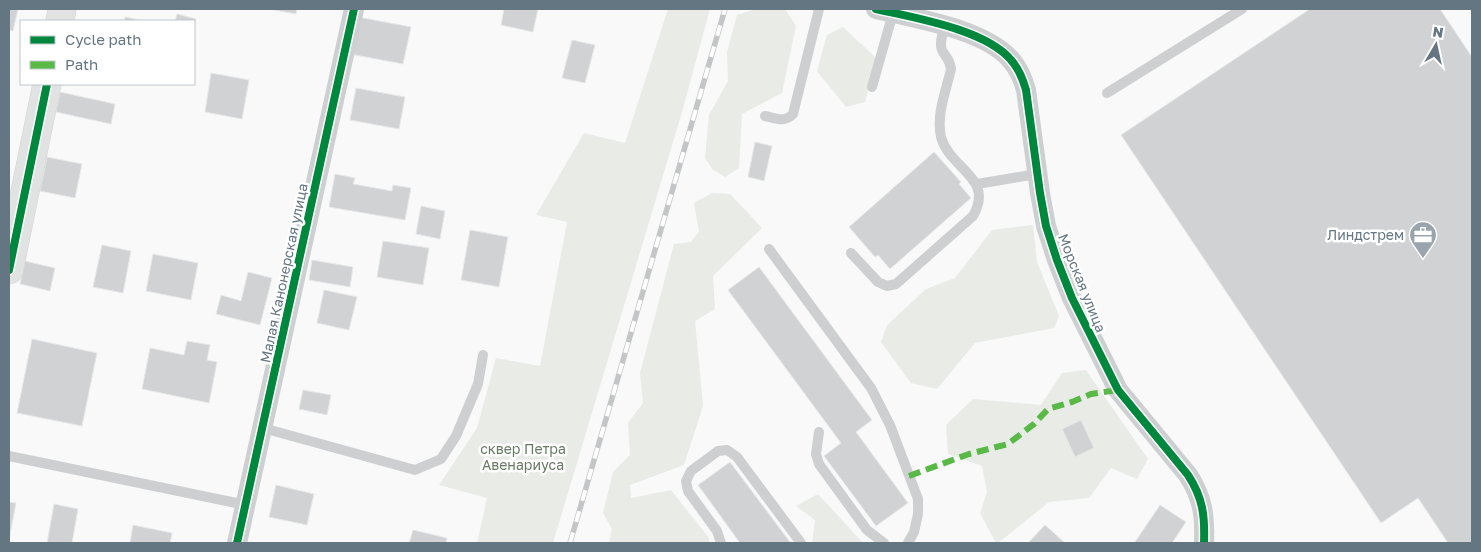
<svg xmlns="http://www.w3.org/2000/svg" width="1481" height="552" viewBox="0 0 1481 552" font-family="'Golos Text',sans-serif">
  <rect width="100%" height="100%" fill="#f9f9f9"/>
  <!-- green -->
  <g fill="#e8ebe6">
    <path d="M668,9H710L682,112L553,543H477L487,498L439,485L477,428L496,358L540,366L567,222L536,215L584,133L625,143Z"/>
    <path d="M756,9H785L796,26L782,93L742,114L739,168L725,177L713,170L705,158L709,115L728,81L727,52L737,15Z"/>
    <path d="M843,27L876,58L865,102L846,107L817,71L827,35Z"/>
    <path d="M712,193L730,194L762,228L713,276L715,309L695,321L703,406L684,465L630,485L631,498L671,490L709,538V543H609L612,529L603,513L613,472L630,455L628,423L643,403L640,373L674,244L691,242L699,232L694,203Z"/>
    <path d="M1033,225L1037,262L1059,316L1054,328L975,343L937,389L911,383L881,342L887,325L926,289L955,278L992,230Z"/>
    <path d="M1086,370L1148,459L1137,479L1111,468L1089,498L1049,502L998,543H996L980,513L987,492L982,466L948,454L946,425L973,399L1041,405L1062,373Z"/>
    <path d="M818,494L863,543H812L815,520L796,506Z"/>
  </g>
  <!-- building -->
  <g fill="#d0d2d3" stroke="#e8e8e8">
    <path d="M9,9H18L13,31L9,30Z"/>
    <path d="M269,9H297L296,14Z"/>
    <path d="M504,9H538L533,32L501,25Z"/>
    <path d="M1310,9H1440L1472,57V543H1448L1418,498L1381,523L1121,135Z"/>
    <path d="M177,14L196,19L194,27V21H175Z"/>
    <path d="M125,17L144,21H124Z"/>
    <path d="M358,17L411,27L403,64L350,54Z"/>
    <path d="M572,40L595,45L585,83L562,78Z"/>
    <path d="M211,73L249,80L242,119L205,112Z"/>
    <path d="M356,88L405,97L399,129L350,120Z"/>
    <path d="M60,92L115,104L111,124L56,112Z"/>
    <path d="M755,142L772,146L764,181L748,177Z"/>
    <path d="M934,152L961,182L959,184L971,198L890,269L878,255L875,257L849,227Z"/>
    <path d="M47,157L82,164L75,198L40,191Z"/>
    <path d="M335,174L355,178L353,184L392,191L393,185L411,188L405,220L329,207Z"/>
    <path d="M421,206L445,211L440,239L416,234Z"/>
    <path d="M470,230L508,237L499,287L461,280Z"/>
    <path d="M383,241L429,248L423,285L377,277Z"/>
    <path d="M102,245L131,251L123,293L93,287Z"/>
    <path d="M153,254L198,263L191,300L146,291Z"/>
    <path d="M312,260L353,267L350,287L309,280Z"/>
    <path d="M25,261L55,268L50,291L20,284Z"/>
    <path d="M759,267L872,420L856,432L908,503L876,526L824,456L841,443L728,290Z"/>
    <path d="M248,272L272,278L260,325L216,314L221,295L241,301Z"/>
    <path d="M324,290L357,297L349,330L317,323Z"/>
    <path d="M32,339L97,353L82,426L17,413Z"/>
    <path d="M187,341L210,345L207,360L217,362L209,403L142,389L150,348L184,355Z"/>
    <path d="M303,390L331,395L327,415L299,409Z"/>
    <path d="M1081,420L1094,448L1075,457L1062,429Z"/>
    <path d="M730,462L790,542L788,543H740L698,485Z"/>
    <path d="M276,485L314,494L307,525L269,517Z"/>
    <path d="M9,502L16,503L9,540Z"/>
    <path d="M54,504L78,509L72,543H47Z"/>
    <path d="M1160,505L1186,522L1172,543H1137L1135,542Z"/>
    <path d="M133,525L172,533L170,543H130Z"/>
    <path d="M1045,525L1065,543H1028Z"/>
    <path d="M413,530L447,538L446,543H409Z"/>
  </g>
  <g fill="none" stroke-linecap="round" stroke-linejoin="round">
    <!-- secondary casing -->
    <g stroke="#d5d6d7" stroke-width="29">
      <g id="secondary">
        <path d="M60,21L62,9"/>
        <path d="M9,270L47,84"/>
      </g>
    </g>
    <!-- lane -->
    <g stroke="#cecfd0" stroke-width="10">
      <path d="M872,87L893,13"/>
      <path d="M1107,93L1242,9"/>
      <path d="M765,116C775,118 785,123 793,114L819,9"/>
      <path d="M977,184L1037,174"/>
      <path d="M769,249L871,388L890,425L918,499V514L914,532L908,543"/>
      <path d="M851,253L878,282L887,286L896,284L973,216C995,177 950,170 941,137C936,115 946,91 951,69C950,59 946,58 942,50C939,43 943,33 945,26"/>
      <path d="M263,428L415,470L441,459L456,436L478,384L483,355"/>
      <path d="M819,432L816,454L819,464L867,530L884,543"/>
      <path d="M9,456L246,505"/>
      <path d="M721,543L717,531L688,491L686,481L691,471L718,451L727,450L737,457L801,543"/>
    </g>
    <!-- street -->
    <g stroke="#cecfd0" stroke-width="20">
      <path d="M876,9C914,18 985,29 1011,60C1019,69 1023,79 1026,90L1040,193L1046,226L1057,260L1072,298L1118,390L1188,475C1203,498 1205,516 1204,543"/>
      <path d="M237,543L354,9"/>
    </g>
    <!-- secondary -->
    <use href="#secondary" stroke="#e1e2e2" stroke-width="28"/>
    <!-- rail casing -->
    <g stroke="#c3c5c6" stroke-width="5.5">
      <path id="rail" d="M570,543L725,9"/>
    </g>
    <!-- rail -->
    <use href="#rail" stroke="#fff" stroke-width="4" stroke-dasharray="11" stroke-linecap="butt"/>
    <!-- quiet -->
    <path stroke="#58b947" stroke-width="6" stroke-dasharray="12 6" stroke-linecap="butt" d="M909,476L969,454L1008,444L1034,424L1048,409L1072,402L1091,394L1118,390"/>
    <!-- cycleway casing -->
    <g stroke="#fff" stroke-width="11">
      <g id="cycleway">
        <path d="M876,9C914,18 985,29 1011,60C1019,69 1023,79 1026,90L1040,193L1046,226L1057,260L1072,298L1118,390L1188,475C1203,498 1205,516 1204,543"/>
        <path d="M9,270L47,84"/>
        <path d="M237,543L354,9"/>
      </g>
    </g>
    <!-- cycleway -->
    <use href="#cycleway" stroke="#00873e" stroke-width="8"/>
  </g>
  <!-- icons -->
  <defs>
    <g id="office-pin" transform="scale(1.4375)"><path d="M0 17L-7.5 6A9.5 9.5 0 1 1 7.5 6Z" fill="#99a4ac" stroke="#fff"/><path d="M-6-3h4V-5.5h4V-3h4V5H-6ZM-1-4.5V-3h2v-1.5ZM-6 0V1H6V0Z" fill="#fff"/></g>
  </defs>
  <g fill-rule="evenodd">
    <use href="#office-pin" x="1423" y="235"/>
  </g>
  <g text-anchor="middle" stroke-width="5" stroke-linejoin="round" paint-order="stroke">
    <!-- poi labels -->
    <g font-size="14" fill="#657683" stroke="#fff" text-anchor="end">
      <text x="1404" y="240">Линдстрем</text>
    </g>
    <!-- street labels -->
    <g font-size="14" fill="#657683" stroke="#fff">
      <text transform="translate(284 273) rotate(-78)" y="5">Малая Канонерская улица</text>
      <text transform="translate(1082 283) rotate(68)" y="5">Морская улица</text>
    </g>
    <!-- park labels -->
    <g font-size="14" fill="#687a64" stroke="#fff">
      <text x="523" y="454">сквер Петра<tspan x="523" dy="16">Авенариуса</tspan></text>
    </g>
  </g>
  <!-- border -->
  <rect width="1481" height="552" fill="none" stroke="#657683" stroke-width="20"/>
  <!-- legend -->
  <rect x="20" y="20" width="175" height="65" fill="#ffffff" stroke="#c1c8cd"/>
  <rect x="30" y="36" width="25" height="8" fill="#00873e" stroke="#c1c8cd"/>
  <text x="65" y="45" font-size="15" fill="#657683">Cycle path</text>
  <rect x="30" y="61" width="25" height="8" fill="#58b947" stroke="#c1c8cd"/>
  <text x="65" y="70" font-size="15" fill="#657683">Path</text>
  <!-- north arrow -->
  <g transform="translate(1436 45) rotate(9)" stroke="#ffffff" stroke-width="4" paint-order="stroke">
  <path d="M0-4L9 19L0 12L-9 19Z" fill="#657683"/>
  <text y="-8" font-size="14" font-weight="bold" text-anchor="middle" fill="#657683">N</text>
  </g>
</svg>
